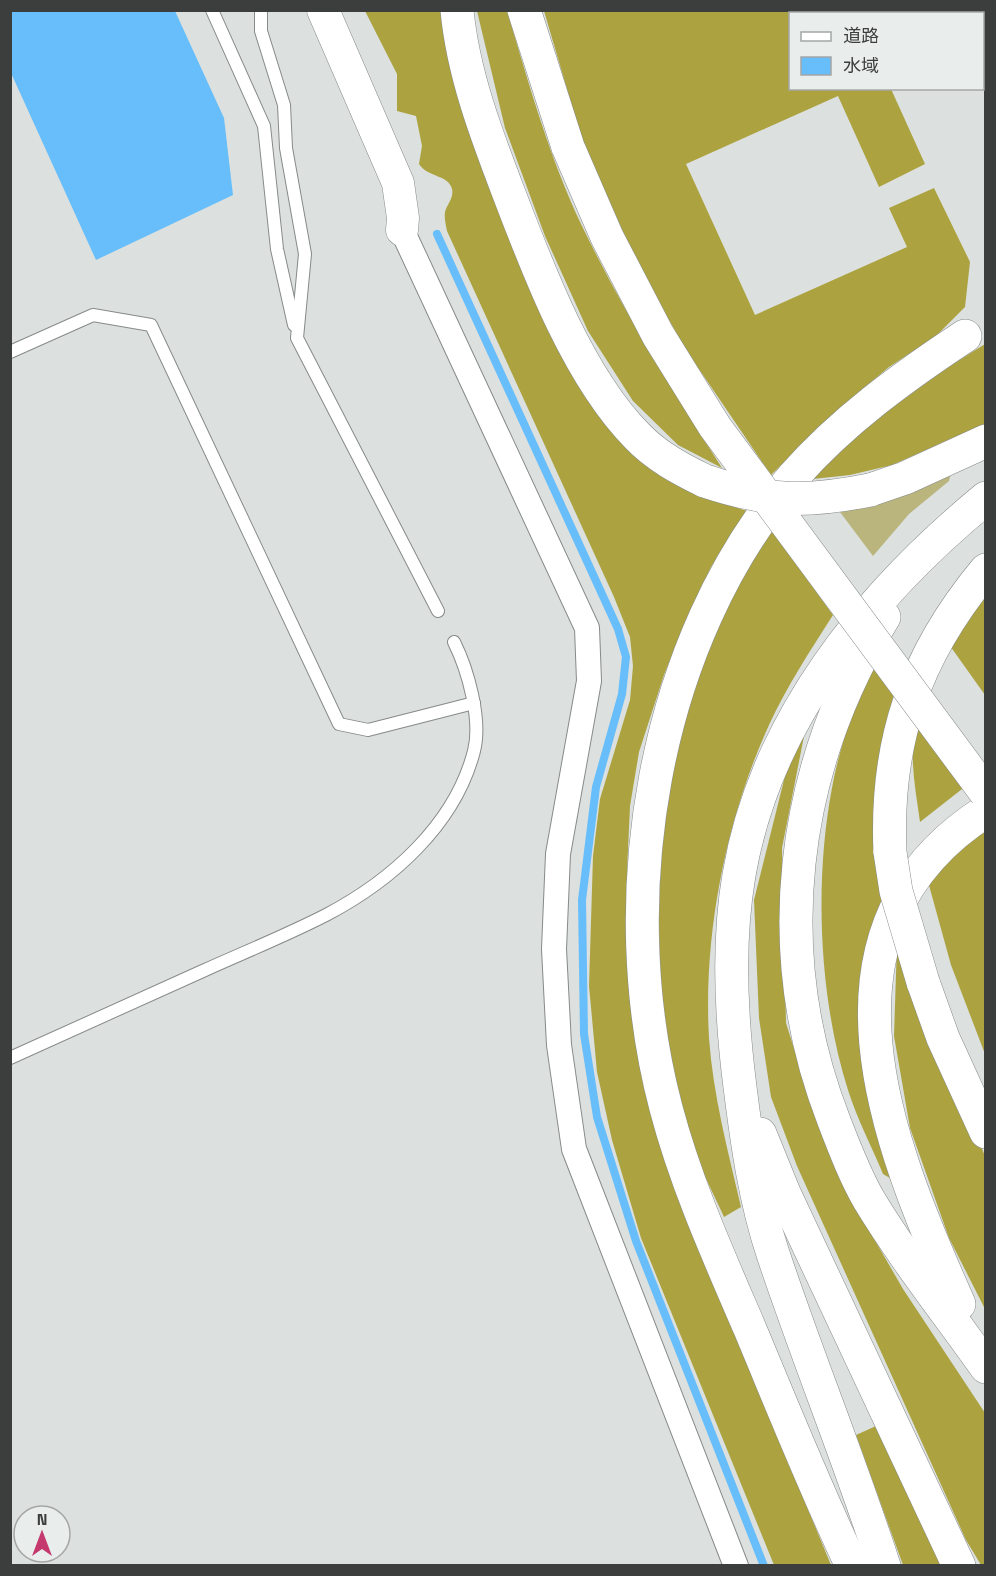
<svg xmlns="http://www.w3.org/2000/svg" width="996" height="1576" viewBox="0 0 996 1576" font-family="'Space Grotesk','Noto Sans JP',sans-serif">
  <rect width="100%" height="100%" fill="#dce0de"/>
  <!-- green -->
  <path fill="#bab57c" d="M951,473L949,481L909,514L873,556L834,504Z"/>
  <!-- forest -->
  <g fill="#aca340">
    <path d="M365,11H444L538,304L689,492L747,511L711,567L683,628L664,675L639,752L630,806L627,872L629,974L674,1185L831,1565H774L641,1238L612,1140L597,1072L589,986L593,856L600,799L630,700L633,666L630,637L614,597L447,231C446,226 444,218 445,212C447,204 454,198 452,189C449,175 427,177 419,164L422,146L416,116L397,111V74Z"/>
    <path d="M477,11H507C529,84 549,157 582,226C623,311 672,389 722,468L678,445L633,401L588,331L545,236L505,128Z"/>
    <path d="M544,11H855L857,13L790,14V88L891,89L925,164L879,187L838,96L686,164L755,315L907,247L889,208L934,188L970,262L965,307L936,336L889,367L835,412L771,475L686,350L637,263L582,140Z"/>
    <path d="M985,344V424L892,465L850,475L813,479L866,427L942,371Z"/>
    <path d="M772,531L833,615C810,651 787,686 769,725C726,819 703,934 709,1038C713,1095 728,1151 741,1207L724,1217C713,1192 698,1165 690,1138C645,988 649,815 702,668C709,650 714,630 722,613C737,585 755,558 772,531Z"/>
    <path d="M985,583V695L948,643Z"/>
    <path d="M873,653L896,681L883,755L885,894L868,940L860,1033L895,1181L883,1174C872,1147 857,1119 848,1090C819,999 814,882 832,788C840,742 859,697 873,653Z"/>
    <path d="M919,714L971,782L920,822C915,786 907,748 919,714Z"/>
    <path d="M806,726L782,848L786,1023L808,1093L854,1204L903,1289L985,1413V1565H981L966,1540L797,1166L771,1097L759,1018L754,900L786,772Z"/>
    <path d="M985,825V1054L951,965L927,878Z"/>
    <path d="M897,943L985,1156V1309L949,1238L910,1128L894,1036Z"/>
    <path d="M876,1426L942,1565H903L856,1435Z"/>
  </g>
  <!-- water -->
  <path fill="#67befa" d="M10,11H175L224,118L233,195L96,260L11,73Z"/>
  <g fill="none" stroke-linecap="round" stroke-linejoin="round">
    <!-- stream -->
    <path stroke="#67befa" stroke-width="8" d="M437,234L618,629L626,657L622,694L596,787L582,900L584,1034L597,1117L636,1241L764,1566"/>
    <!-- service casing -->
    <g stroke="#868a88" stroke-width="14">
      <g id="service">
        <path d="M212,10L264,126L277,249L294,325"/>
        <path d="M261,10V31L284,105L286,148L305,254L297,338L438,611"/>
        <path d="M10,352L93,315L151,325L339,724L368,730L474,703"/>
        <path d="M10,1058C75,1028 140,999 205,970C245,952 287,935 326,915C391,881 455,825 474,751C482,720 468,670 454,642"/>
      </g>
    </g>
    <!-- minor casing -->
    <g stroke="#868a88" stroke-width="26">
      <path id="minor" d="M402,230L587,628L589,681L558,854L554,949L559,1045L574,1149L736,1566"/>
    </g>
    <!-- tertiary casing -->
    <g stroke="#868a88" stroke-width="33">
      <path id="tertiary" d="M323,10L398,183L403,218L402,230"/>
    </g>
    <!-- motorway casing -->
    <g stroke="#868a88" stroke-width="34">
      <g id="motorway">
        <path d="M457,10C463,75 488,139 511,199C540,275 579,377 637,436C656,456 680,469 705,481"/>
        <path d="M524,10L568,147"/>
        <path d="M870,490L905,478L986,441"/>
        <path d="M884,617C790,771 768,952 834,1121C844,1147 855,1176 869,1200C904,1258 947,1312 986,1367"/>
        <path d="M890,852C885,742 915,655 986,570"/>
        <path d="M923,982L943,1038L986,1132"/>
        <path d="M760,1134L784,1193L959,1566"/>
        <path d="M959,1304C888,1145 799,930 986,811"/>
        <path d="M852,1566C815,1488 783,1408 750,1329C719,1257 686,1184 666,1108C611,901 651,643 793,477C842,421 903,377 965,336"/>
        <path d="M884,1566C850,1461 808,1359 773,1254C755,1200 747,1143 740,1087C731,1017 727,944 739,875C765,721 868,595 986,498"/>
      </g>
    </g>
    <!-- service -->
    <use href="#service" stroke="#fff" stroke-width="12"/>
    <!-- minor -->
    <use href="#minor" stroke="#fff" stroke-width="24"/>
    <!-- tertiary -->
    <use href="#tertiary" stroke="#fff" stroke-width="32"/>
    <!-- motorway -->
    <use href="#motorway" stroke="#fff" stroke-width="33"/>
    <!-- motorway-bridge casing -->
    <g stroke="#868a88" stroke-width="34" stroke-linecap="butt">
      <g id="motorway-bridge">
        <path d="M568,147L607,237L658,335L715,427L986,793"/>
        <path d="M705,481C768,502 806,503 870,490"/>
        <path d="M890,852L896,891L923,982"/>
      </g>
    </g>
    <!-- motorway-bridge -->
    <use href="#motorway-bridge" stroke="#fff" stroke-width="33"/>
  </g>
  <!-- border -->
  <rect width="996" height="1576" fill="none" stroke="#3c3d3d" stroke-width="24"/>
  <!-- legend -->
  <rect x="789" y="12" width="195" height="78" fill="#e9edec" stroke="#a4a7a6" stroke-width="1.5"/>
  <rect x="801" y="32" width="30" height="9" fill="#ffffff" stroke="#a4a7a6" stroke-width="1.5"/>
  <text x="843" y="42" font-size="18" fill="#3c3d3d">道路</text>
  <rect x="801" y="57" width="30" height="18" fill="#67befa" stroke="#a4a7a6" stroke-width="1.5"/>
  <text x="843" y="72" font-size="18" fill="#3c3d3d">水域</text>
  <!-- north arrow -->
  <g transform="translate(42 1534)"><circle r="28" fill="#e9edec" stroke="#a4a7a6" stroke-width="1.5"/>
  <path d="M0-4.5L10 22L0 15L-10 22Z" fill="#c4396e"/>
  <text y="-9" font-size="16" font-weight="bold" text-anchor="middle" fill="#3c3d3d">N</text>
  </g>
</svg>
